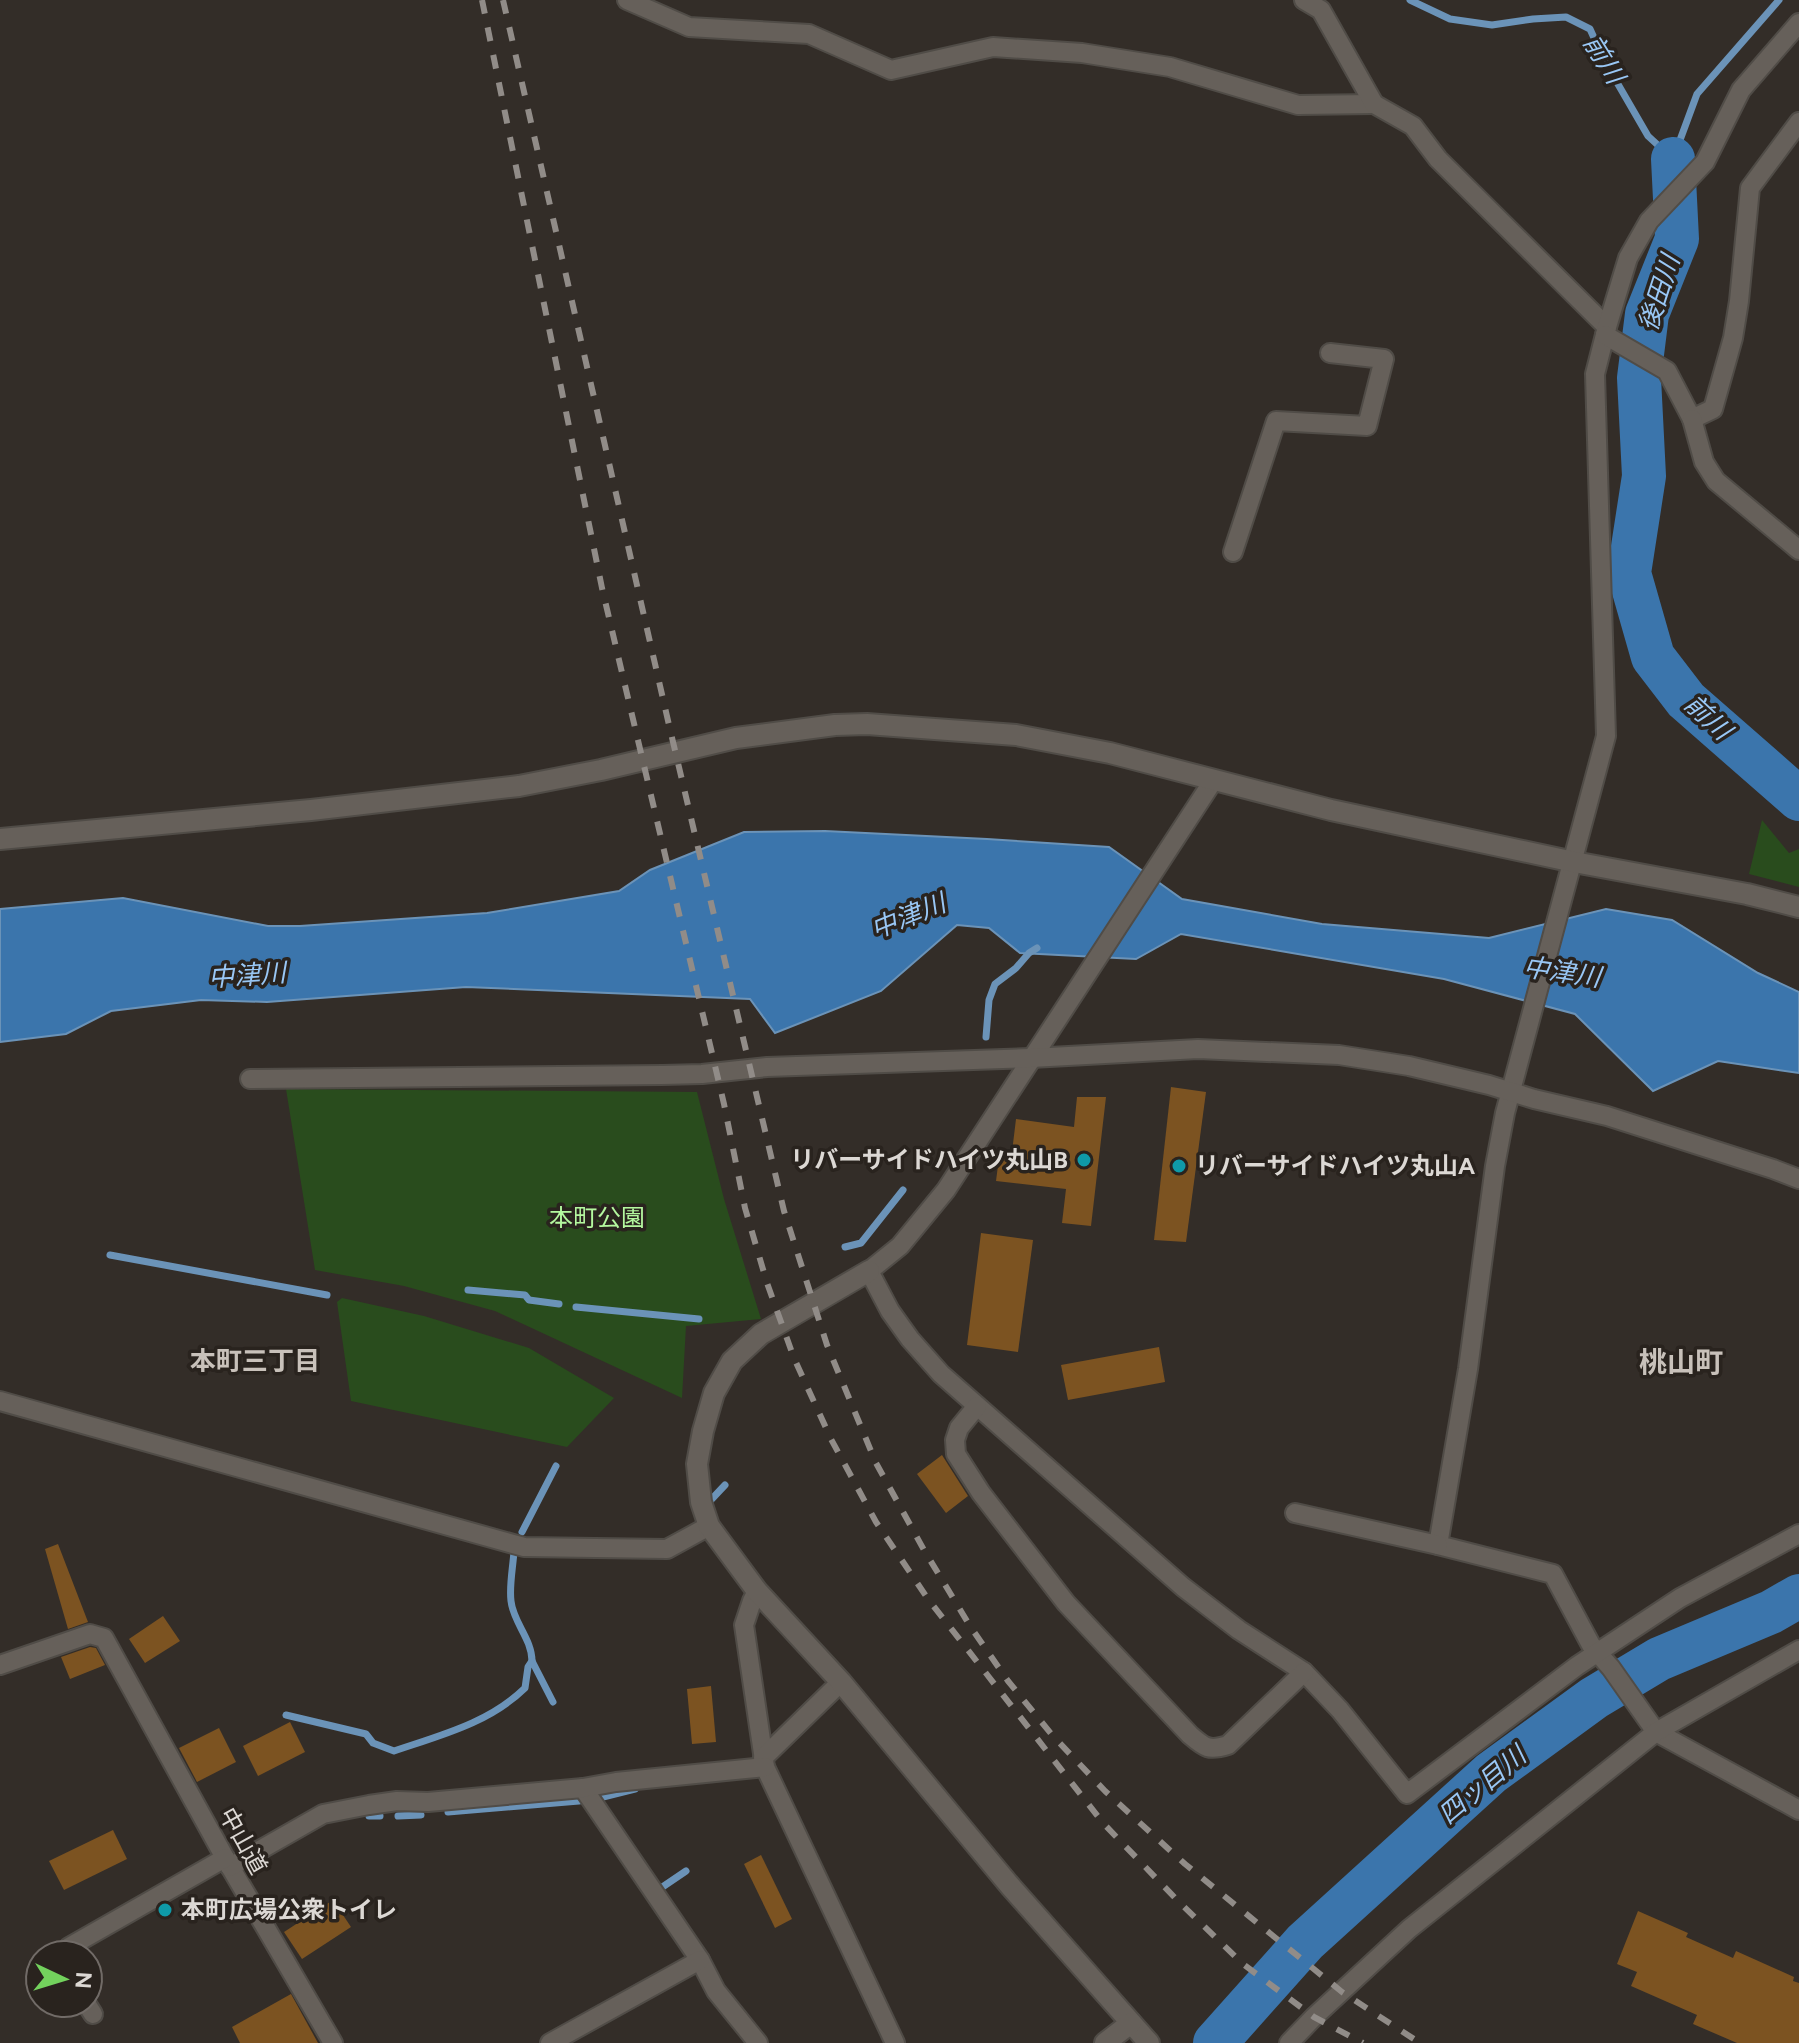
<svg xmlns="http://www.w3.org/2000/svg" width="1799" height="2043" viewBox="0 0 1799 2043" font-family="Figtree,'Noto Sans JP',sans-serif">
  <rect width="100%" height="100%" fill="#332d28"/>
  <!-- green -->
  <g fill="#294c1d">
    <path d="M1762,820L1789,853L1799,849V887L1749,874Z"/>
    <path d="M286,1089L697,1092L724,1199L761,1319L686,1326L682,1398L495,1311L404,1286L315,1270Z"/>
    <path d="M342,1298L424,1316L529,1348L614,1398L567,1447L351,1401L337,1302Z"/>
  </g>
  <!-- water -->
  <path fill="#3b75ac" stroke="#6b93b8" stroke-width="2" d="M825,831L987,839L1109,847L1182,899L1322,924L1489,938L1606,909L1672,920L1758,973L1799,992V1073L1718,1061L1653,1091L1575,1014L1444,979L1181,934L1136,959L1020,953L989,928L957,925L881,991L775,1033L750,999L466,987L267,1002L201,1000L111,1011L66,1034L0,1042V909L123,898L268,926H300L487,913L619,891L650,870L744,832Z"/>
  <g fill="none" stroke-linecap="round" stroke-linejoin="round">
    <!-- stream -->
    <g stroke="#6b93b8" stroke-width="7">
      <path d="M1410,0L1450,19L1492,25L1533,19L1566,17L1590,29L1604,60L1648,136L1673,159L1697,94L1779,0"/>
      <path d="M986,1037L989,1000L995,984L1016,968L1029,953L1037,948"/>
      <path d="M845,1247L861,1243L903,1190"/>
      <path d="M110,1255L327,1295"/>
      <path d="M468,1290L525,1295L529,1300L559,1304"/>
      <path d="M576,1307L699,1319"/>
      <path d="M709,1502L725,1485"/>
      <path d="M522,1532L556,1466"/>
      <path d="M514,1551C513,1567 509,1586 511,1601C513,1622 532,1639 532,1661L553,1702"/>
      <path d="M286,1715L366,1734L373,1743L394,1751C441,1735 489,1723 525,1688L528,1667L532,1661"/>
      <path d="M603,1797L635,1789"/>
      <path d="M448,1812L579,1801"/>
      <path d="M369,1816H380"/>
      <path d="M398,1816L421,1815"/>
      <path d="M658,1890L686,1871"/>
    </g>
    <!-- river -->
    <g stroke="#3b75ac" stroke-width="44">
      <path d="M1673,159L1677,239L1647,314L1639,378L1644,476L1629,573L1653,657L1686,700L1799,799"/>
      <path d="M1215,2043L1305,1942L1491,1773L1594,1698L1659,1659L1771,1612L1799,1596"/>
    </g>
  </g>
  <!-- building -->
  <g fill="#7c5321">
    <path d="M1171,1087L1206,1092L1186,1242L1154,1240Z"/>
    <path d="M1077,1097H1106L1091,1226L1062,1223L1066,1189L996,1181L1000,1150L1012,1152L1016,1119L1074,1127Z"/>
    <path d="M981,1233L1033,1240L1018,1352L967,1345Z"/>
    <path d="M1159,1347L1165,1382L1068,1400L1061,1365Z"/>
    <path d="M942,1455L968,1496L946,1513L917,1474Z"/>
    <path d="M58,1544L88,1622L68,1629L45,1549Z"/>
    <path d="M163,1616L180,1641L145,1663L129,1639Z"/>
    <path d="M90,1647L96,1648L105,1665L70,1679L61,1657Z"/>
    <path d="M711,1686L716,1742L692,1744L687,1689Z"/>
    <path d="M290,1722L305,1752L258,1776L243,1746Z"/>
    <path d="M219,1728L236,1762L197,1782L179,1748Z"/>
    <path d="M113,1830L127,1859L64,1890L49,1861Z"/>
    <path d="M761,1855L792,1919L775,1928L744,1864Z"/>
    <path d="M333,1900L351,1927L302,1959L284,1932Z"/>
    <path d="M1638,1911L1688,1933L1686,1937L1733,1958L1736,1951L1794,1977L1793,1981L1799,1983V2043H1737L1693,2024L1697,2015L1631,1986L1637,1972L1617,1964Z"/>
    <path d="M291,1994L318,2043H240L232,2027Z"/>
  </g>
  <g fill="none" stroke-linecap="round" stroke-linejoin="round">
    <!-- minor casing -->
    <g stroke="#504c47" stroke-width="22">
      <g id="minor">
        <path d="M627,0L689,27L809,34L891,70L993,47L1082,53L1170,67L1298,105L1374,104"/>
        <path d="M1304,0L1321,10L1374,104L1413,126L1438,159L1607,327"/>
        <path d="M1799,23L1741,90L1705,162L1649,221L1628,258L1607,327L1595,374L1606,736L1505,1113L1495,1166L1468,1369L1438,1545L1553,1574L1591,1645L1611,1668L1656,1732L1799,1810"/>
        <path d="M1605,335L1667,371L1692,419L1713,409L1733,338L1739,301L1750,188L1799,122"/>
        <path d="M1692,419L1704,462L1716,481L1799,550"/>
        <path d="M1233,552L1276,421L1367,426L1384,359L1330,353"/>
        <path d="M1213,781L946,1190L900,1246L869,1271L890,1311L910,1339L941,1374L1183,1587L1239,1630L1304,1672L1340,1710L1407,1794L1577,1666L1680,1598L1799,1534"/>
        <path d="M250,1079L662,1075L702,1074L767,1067L1031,1058L1198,1049L1339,1055L1409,1066L1489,1085L1534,1099L1607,1116L1773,1169L1799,1179"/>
        <path d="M0,1401L524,1547L667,1549L709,1526"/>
        <path d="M977,1406L959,1428L955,1440L956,1454L981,1493L1066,1603L1190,1735C1205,1748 1209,1751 1228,1745L1304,1672"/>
        <path d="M1295,1513L1438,1545"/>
        <path d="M757,1591L752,1601L744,1625L765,1767L895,2043"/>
        <path d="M0,1665L90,1634L104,1638L225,1858L333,2043"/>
        <path d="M763,1758L841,1682"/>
        <path d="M583,1788L700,1960L716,1991L758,2043"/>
        <path d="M230,1867L323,1814L369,1805L397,1801L428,1802L583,1788L616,1782L765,1767"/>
        <path d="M64,1955L69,1947L225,1858"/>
        <path d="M86,2003L93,2014"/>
        <path d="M550,2043L700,1960"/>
        <path d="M1289,2043L1314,2017L1409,1929L1656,1732L1799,1650"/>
      </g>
    </g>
    <!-- tertiary casing -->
    <g stroke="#504c47" stroke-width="24">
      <g id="tertiary">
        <path d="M0,839L311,810L519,786L601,770L736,738L835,725L867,724L1016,735L1110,753L1331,810L1574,862L1747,894L1799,907"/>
        <path d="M869,1271L761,1334L732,1361L714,1393L703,1431L697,1464L701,1502L709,1526L757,1591L841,1682L1011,1887L1149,2043"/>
        <path d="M1105,2043L1131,2023"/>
      </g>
    </g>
    <!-- minor -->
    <use href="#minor" stroke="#66605a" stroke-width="18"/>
    <!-- tertiary -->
    <use href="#tertiary" stroke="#66605a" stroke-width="20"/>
    <!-- rail -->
    <g stroke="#918c88" stroke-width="6" stroke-dasharray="14 14" stroke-linecap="butt">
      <path d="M482,0L602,588L724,1104L745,1208L767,1283L794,1358L831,1439L876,1522L928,1599L1103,1823L1178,1901L1243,1964L1314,2017L1363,2043"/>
      <path d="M503,0L669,725L784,1211L827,1345L876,1463L924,1550L970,1626L1008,1681L1053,1736L1105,1791L1185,1864L1342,1992L1420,2043"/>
    </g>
  </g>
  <!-- markers -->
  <g fill="#0f9aa8" stroke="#29231e" stroke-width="3">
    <circle cx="1084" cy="1160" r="8"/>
    <circle cx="1179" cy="1166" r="8"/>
    <circle cx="165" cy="1910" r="8"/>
  </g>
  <g text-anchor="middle" stroke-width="7" stroke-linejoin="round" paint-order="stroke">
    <!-- poi labels -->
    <g font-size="24" font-weight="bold" fill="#dcd8d4" stroke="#29231e" text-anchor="start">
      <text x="1068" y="1168" text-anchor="end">リバーサイドハイツ丸山B</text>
      <text x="1195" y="1174">リバーサイドハイツ丸山A</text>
      <text x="181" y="1918">本町広場公衆トイレ</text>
    </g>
    <!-- park labels -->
    <g font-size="24" fill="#b4f89f" stroke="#29231e">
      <text x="597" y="1226">本町公園</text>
    </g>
    <!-- street labels -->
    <g font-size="24" fill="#dcd8d4" stroke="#29231e">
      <text transform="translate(243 1841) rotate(61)" y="8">中山道</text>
    </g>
    <!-- water labels -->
    <g font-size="26" font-style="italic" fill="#99c7f5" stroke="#29231e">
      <text transform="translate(1604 59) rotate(58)" y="9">前川</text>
      <text transform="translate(1659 293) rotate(-72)" y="9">後田川</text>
      <text transform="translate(1708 717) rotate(43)" y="9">前川</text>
      <text transform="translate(908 916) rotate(-22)" y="9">中津川</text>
      <text transform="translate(1562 972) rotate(8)" y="9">中津川</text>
      <text transform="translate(247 975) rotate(-4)" y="9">中津川</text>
      <text transform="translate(1482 1785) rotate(-40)" y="9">四ッ目川</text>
    </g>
    <!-- neighbourhood labels -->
    <g font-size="26" font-weight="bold" fill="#c8c1ba" stroke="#29231e">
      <text x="255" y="1370">本町三丁目</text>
    </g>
    <!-- quarter labels -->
    <g font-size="28" font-weight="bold" fill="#c8c1ba" stroke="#29231e">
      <text x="1681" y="1372">桃山町</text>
    </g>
  </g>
  <!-- north arrow -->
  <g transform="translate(64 1979) rotate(94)"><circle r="38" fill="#29231e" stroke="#716b67" stroke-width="2"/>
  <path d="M0-6L14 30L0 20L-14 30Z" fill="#73d25d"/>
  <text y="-12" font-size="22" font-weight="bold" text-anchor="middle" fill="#dcd8d4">N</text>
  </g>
</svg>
